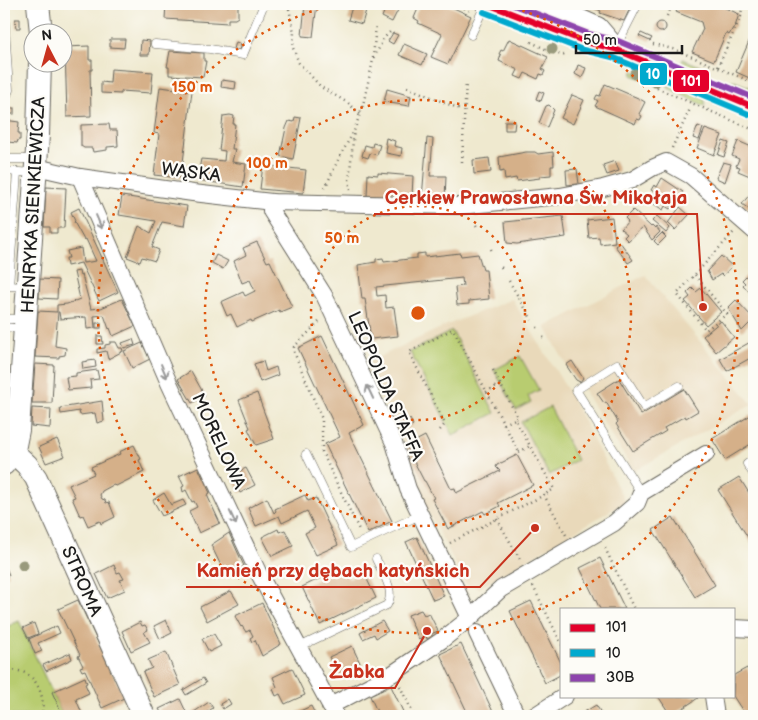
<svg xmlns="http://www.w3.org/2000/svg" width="758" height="720" viewBox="0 0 758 720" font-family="'Balsamiq Sans',sans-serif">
  <rect width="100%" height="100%" fill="#fdfcf7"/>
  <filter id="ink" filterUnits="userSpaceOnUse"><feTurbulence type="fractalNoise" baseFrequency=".02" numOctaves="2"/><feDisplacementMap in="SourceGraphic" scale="10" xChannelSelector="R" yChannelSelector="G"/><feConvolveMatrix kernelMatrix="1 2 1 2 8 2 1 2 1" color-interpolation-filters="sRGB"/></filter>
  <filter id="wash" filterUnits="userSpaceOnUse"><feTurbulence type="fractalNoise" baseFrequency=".0096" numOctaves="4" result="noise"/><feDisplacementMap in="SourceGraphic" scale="20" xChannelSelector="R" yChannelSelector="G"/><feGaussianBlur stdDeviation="1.12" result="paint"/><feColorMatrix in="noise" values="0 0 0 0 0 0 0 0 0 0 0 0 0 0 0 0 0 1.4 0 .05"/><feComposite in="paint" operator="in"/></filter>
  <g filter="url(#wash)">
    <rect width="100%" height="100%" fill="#efe9cf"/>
    <!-- built -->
    <g fill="#e9d9ba">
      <path d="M645,275L752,404L634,471L586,394L585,390L581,382L574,378L545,327Z"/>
      <path d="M512,299L570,394L625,502L479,588L466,584L420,496L406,446L364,364L447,325Z"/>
    </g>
    <!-- green -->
    <g fill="#b8cc70" stroke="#6a7446">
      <path d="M683,59L709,70V72L705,75L690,68L682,61Z"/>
      <path d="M633,71L661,81L659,86L632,75Z"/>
      <path d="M731,80L754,89V95L732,85Z"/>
      <path d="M668,84L705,100V106L668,88Z"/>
      <path d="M452,331L495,413L453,435L410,352Z"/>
      <path d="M520,356L539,390L528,396L531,402L516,410L494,370Z"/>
      <path d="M550,407L577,460L549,475L521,422Z"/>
      <path d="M19,621L63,716H4V628Z"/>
    </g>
    <g id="blocks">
      <!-- building -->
      <g fill="#d5b089">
        <path d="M166,4H237L238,5V17L235,19H228V23L165,19Z"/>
        <path d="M305,4H317L313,37L302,36Z"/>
        <path d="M373,4H401L392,22L382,17L384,12L372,6Z"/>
        <path d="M420,4H445L471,16L448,64L431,57L442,34L418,23L419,21L414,18Z"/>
        <path d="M584,4H632L624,21L600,13L601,11L594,8L590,9L584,6Z"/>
        <path d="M680,4H716L739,14L735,27L733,28L729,35L726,33L714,61L692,52L703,29L701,22L676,12Z"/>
        <path d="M352,7L366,10L362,24L348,20Z"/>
        <path d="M15,19H20V28H16Z"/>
        <circle cx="661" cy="27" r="5"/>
        <path d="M393,33L398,35L393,44L388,41Z"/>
        <path d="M641,33L652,38L650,41L639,36Z"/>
        <path d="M110,39H125L124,48L110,47Z"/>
        <path d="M509,39L548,57L542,69L545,71L543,75L540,74L538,79L525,73L522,79L515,76L518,70L499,61L501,55L499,54L501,50L503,51Z"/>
        <path d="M750,39L754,41V80L736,72Z"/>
        <path d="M141,40L150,41L149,55H140Z"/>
        <path d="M236,42L241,44L239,50L234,49Z"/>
        <path d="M404,44L427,54L422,65L399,55Z"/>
        <path d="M89,46V60H92V70H90L91,116L67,117L65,47Z"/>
        <path d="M170,51L204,53V61H206L203,77L169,75V67H167Z"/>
        <path d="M578,65L586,68L582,78L575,74Z"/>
        <path d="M111,69L153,72L151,93L121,91V94L101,93V82L110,83Z"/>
        <path d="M222,80L236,82L235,89L221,87Z"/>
        <path d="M605,84L638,98L645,102L639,114L642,116L640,120L637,119L635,124L595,106L598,101L595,99L597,95L600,96Z"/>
        <path d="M160,87L192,91L181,178L154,175L159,134L154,133Z"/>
        <path d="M387,89L411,96L409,106L384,102Z"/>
        <path d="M539,91L544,93L541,101L536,99Z"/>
        <path d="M572,95L584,100L573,124L561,118Z"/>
        <path d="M549,105L554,110L547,127L539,123L546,106Z"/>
        <rect x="5" y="108" width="9" height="6"/>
        <path d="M230,115L234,116L233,124H235L232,149H235L232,162L246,164L243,187L197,180L201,159L224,161L225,151L219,150L220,143L223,116Z"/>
        <path d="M295,117L301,118L293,159L280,156L286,128L289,121L294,122Z"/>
        <path d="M4,120L19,122L18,133H20V140H18L17,143L8,142V147L4,146Z"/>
        <path d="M505,121H515L514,130H505Z"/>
        <path d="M109,124L110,130H117L118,146L107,147V150L93,152L92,148H84L81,146V125Z"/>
        <path d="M698,126L703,128L699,140L693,138Z"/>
        <path d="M705,129L722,135L714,155L697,148Z"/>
        <path d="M386,138L395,141L394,146L402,148L401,156L386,153L387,145L385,144Z"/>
        <path d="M427,138L433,139L430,176H446L445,199L422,198Z"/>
        <path d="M723,141L729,143L724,157L718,155Z"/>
        <path d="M738,141L754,148V159L751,158L750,161L754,163V174L751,173L750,176L738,171L740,167L736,166L739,159L732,156Z"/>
        <path d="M373,143L380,145L377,155L370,153L368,158L362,156L365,145L372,147Z"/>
        <path d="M526,152H535L538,154L553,152L554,166H551V175L540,176V178L517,181L516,178L505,180L504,171L500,172L499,157Z"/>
        <path d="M489,158L491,172L474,174L473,160Z"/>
        <path d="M615,161L619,171L607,175L603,165Z"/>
        <path d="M723,162L731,164L725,182L716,178Z"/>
        <path d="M263,165L306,170L303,193L260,189Z"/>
        <path d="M577,169L579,184L567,185L566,170Z"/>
        <path d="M378,173L413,176L412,197L367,196L368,174L378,175Z"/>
        <path d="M662,178L683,192L678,199L675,198L673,201L674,202L670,209L665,206L663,210L648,200L654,192L651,190L654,185L657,187Z"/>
        <path d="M754,181V196L750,194L754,198L753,212L742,204L750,194Z"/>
        <path d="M46,187L66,188L64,228H57V233H50V227H44Z"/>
        <path d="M122,196L187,206L184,226L162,222L152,247L159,250L155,261L142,257L140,262L127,257L139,226L151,233L156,221L119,215Z"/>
        <path d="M680,207L689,215L675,230L668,223Z"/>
        <path d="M79,208L118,292L99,301L81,263L67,266L66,258H69L67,251L81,248L83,263L96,261L86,239L84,240L74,222L75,221L71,212Z"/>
        <path d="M633,210L651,227L652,226L655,229L656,227L660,232L652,240L643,227L628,241L624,237L627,234L621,229L628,221L625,218Z"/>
        <path d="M563,216L566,237L517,244L507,243L505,222Z"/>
        <path d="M657,216L670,228L666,233L652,221Z"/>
        <path d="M612,217L615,242L600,244L599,237L589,238L587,220Z"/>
        <path d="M4,221H7L5,244H4Z"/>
        <path d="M662,233L666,237L658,245L654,241Z"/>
        <path d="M257,242L267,262L270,261L292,307L280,312L279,310L252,322L251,320L237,327L231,314L227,316L221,302L243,292L245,296L255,291L250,280L242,283L234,261L246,255L243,248Z"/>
        <path d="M620,242L633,260L628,263L615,246Z"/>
        <path d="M425,253V257L460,253L461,256L478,254L483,270H486L489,299L469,301V304L457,305L455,287L463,286L462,278L376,287L377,296L385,295L386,308L394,307L398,336L371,339L365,299H362L358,265L376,262V259L383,258L384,262L417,258V254Z"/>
        <path d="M216,255L228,261L223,269L212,263Z"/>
        <path d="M721,256L732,266L723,276L721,274L712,280L707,271Z"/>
        <path d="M79,271L80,276L82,275L91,309L101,308L122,299L135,326L113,336L110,328L109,329L104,315L94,316L95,328L87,329L86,317L60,319L59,312H58L55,346L66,348L65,355L59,356V358L35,357L38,311L57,312V305L67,304L80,299L74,272Z"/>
        <path d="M747,275L750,278L754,275V297L743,285L745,283L742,280Z"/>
        <path d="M40,279L58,280L57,299L39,298Z"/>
        <path d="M692,288L696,292L701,288L721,312L706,325L685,301L690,297L687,293Z"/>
        <path d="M736,300L754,319L742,331L728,308Z"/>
        <path d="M721,321L734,337L716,352L703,336Z"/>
        <rect x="96" y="323" width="5" height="5"/>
        <path d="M97,336H102L103,344H97Z"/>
        <path d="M322,336L364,425L349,433L392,521L368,533L325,444L340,437L298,348Z"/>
        <path d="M133,339L135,345L124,348L122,343Z"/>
        <path d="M754,340V356L727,371L720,359Z"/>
        <path d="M110,342H116L119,348H122L123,351L108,359L106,351L97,353V349L105,348V345L110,344Z"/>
        <path d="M142,343L150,359L132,368L124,351Z"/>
        <path d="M95,360L96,367L83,369L82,362Z"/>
        <path d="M263,361L266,371L276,367L278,375L260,382L254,364Z"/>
        <path d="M572,361L583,378L580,382L576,380L566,365Z"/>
        <path d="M35,364L54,365L52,403H32Z"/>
        <path d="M97,370L99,379L90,380L91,388L68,390L66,377L76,376V373Z"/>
        <path d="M191,371L205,396L192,403L178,379Z"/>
        <path d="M4,379L8,380L5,419H4Z"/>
        <path d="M619,379L641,415L684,389L698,411L686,418L685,416L664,428L666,431L633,451L616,424L618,422L606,402L604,403L597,393Z"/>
        <path d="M257,393L274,439L256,445L248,429L250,428L239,400Z"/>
        <path d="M102,401L104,421L97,423L95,413L80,415L79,411L61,414L60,408Z"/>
        <path d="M32,408L51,409L50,428L31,426Z"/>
        <path d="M754,413V442L725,460L712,439Z"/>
        <path d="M410,419L413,425L406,429L403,423Z"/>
        <path d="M425,436L451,489L455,488L456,493L500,471L496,467L497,465L517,455L533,485L498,503L500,506L485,514L483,511L448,529L432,499L434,498L425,481H424L406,446Z"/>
        <path d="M57,439L65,456L46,463L39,447Z"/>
        <path d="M134,445L141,459L139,460L144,472L116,486L113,485L102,491L100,495L102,499L105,500L106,503L109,502L115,517L101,524L100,521L88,526L83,515L80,516L72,498L75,497L69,485L94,474L91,467L120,454L119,452Z"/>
        <path d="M198,467L210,493L207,495L220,523L199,533L189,511L197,507L194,501L192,502L186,490L183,492L182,487L184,486L179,476Z"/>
        <path d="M246,468L255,485L240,493L231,475Z"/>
        <path d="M739,477L754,501V547L718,490Z"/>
        <path d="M164,493L171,505L183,500L186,505L162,516L153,500Z"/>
        <path d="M305,495L308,501L316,498L338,545L316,555L305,533L315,528L307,511L282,523L279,516L256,526L248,508L267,498L274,513L276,511L275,509Z"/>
        <path d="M673,517L715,585L695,597L653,530Z"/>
        <path d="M278,529L279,532L285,530L293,546L272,556L262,537Z"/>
        <path d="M229,533L244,566L226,576L211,545Z"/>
        <path d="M417,537L444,596L433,600L406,542Z"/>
        <path d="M600,558L625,609H600L580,568Z"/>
        <path d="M4,563L9,575L4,578Z"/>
        <path d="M114,565L117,573L120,572L124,579L120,580L125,590L107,598L96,574Z"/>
        <path d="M343,567L349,579L363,571L376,598L320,625L302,587Z"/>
        <path d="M231,591L239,604L207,621L200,607Z"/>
        <path d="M78,600L124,698L102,708L85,670L82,671L80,667L83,666L78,656L80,655L58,609Z"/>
        <path d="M531,601L562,665V674L545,683L510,611Z"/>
        <path d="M262,603L281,644L262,656L255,640L252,642L250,638L253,636L250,630L246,632L242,626L241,627L235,616Z"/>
        <path d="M421,610L424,615L429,613L438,631L431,634L433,637L427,639L426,636L419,640L408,615Z"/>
        <path d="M166,620L172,633L160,639L154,626Z"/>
        <path d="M382,621L388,631L376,638L374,634L363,639L360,633Z"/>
        <path d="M140,622L142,626L145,625L148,630L144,632L150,642L131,651L122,631Z"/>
        <path d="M34,623L38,634L28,638L23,628Z"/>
        <path d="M57,626L60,633L38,643L42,651L35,654L29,639Z"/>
        <path d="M214,634L221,646L209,652L202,639Z"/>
        <path d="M461,644L495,716H469L440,654Z"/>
        <path d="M352,646L362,667L340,678L329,657Z"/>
        <path d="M166,652L180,685L154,697L143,672L152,668L148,660Z"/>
        <path d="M70,653L72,659L46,671L43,665Z"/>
        <path d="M292,668L305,695L285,704L280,694L276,696L273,689L277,687L273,677Z"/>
        <path d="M747,668L754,680V716H746L733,696L734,675Z"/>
        <path d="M85,677L87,683L85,684L89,693L76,699L83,716H63L52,692Z"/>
        <path d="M203,678L206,683L186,695L183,690Z"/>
        <path d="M391,686L405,716H379L370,696Z"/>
        <path d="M658,696H696L698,698L671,716Z"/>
        <path d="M180,699L188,716L209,702L213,708L201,716H163L159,709Z"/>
        <path d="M228,699L231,704L223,709L220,704Z"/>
        <path d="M596,705L603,716H577L586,711Z"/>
        <path d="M311,706L316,716H300L298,712Z"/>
      </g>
    </g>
  </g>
  <g filter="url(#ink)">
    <use href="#blocks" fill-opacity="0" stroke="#66645b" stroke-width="1"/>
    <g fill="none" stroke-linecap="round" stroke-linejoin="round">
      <!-- lane casing -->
      <g stroke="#66645b" stroke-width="9">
        <g id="lane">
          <path d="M4,11L9,90L7,95H4"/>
          <path d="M471,35L485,5"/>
          <path d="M155,44L210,49L243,55L264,4"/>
          <path d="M616,47L638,4"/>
          <path d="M4,159H34"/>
          <path d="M4,171L34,173"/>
          <path d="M17,172L9,286L26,287"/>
          <path d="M4,319H24"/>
          <path d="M4,327L22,329"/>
          <path d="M306,454L351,547L420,515"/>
          <path d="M754,459L747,464L754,475"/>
          <path d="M641,493L576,390L617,364L644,407L679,386"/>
          <path d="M299,647L387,605C396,591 382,572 376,559"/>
        </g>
      </g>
      <!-- street casing -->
      <g stroke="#66645b" stroke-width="18">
        <g id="street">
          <path d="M36,167L80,177L193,193L272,202L459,206L560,196L603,188L632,180L652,168L666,162L691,176L754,231"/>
          <path d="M80,177L169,383L258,572L336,716"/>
          <path d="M272,202L271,211L324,295L394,443L408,489L470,618"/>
          <path d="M734,628L754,629"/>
          <path d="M477,633L517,716"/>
          <path d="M713,696L716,716"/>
          <path d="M330,706L392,674L442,640L470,618L501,589L614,523L637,503L641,493L706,454"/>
          <path d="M534,716L565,696"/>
        </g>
      </g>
      <!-- secondary casing -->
      <g stroke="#66645b" stroke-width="24">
        <g id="secondary">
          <path d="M38,4L41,32"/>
          <path d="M487,4L586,42L615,49L754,107"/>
          <path d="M542,4L597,28L615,49"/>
          <path d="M12,451L27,465L36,478L144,716"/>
          <path d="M4,464L15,445L18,430L38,135L40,62"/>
        </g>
      </g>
      <!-- path -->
      <g stroke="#66645b" stroke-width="2.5" stroke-dasharray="1 4" stroke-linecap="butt">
        <path d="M288,4L294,32L293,48L299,63L321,87L348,103L360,114"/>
        <path d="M455,4L471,11"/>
        <path d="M667,16L673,4"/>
        <path d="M531,42L553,53L568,56"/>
        <path d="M653,44L676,50L754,83"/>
        <path d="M373,58L376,24"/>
        <path d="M718,67L741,16L742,7L734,4"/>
        <path d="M407,87L460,109"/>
        <path d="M657,88L754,130"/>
        <path d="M672,148L690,109"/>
        <path d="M462,162L466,82"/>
        <path d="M325,188L339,158L353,133"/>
        <path d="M351,190L349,181L354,131L363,105L373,60L384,38L392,30"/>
        <path d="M476,225L478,228"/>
        <path d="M491,249L492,251"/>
        <path d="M501,267L503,270"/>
        <path d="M695,275L727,314L706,330L677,294L734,232"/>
        <path d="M509,281L532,320"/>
        <path d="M319,322L294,347V352L322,419V452L360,532"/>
        <path d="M537,327L539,331"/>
        <path d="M543,337L545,340"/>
        <path d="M493,370L518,418L515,419L554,489L544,495"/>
        <path d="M486,392L500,384"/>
        <path d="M504,424L515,419"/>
        <path d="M440,430L445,424L409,352L453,329L520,454"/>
        <path d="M519,452L530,446"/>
        <path d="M497,519L521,561"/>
        <path d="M450,543L544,495L566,535"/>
        <path d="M605,548L634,609"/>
        <path d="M533,586L562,645"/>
        <path d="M4,670C12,670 20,670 27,674C40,682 46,703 41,716"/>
        <path d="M400,686L414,716"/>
      </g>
      <!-- lane -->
      <use href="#lane" stroke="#fff" stroke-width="8"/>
      <!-- street -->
      <use href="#street" stroke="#fff" stroke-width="16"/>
      <!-- secondary -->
      <use href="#secondary" stroke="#fff" stroke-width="22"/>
      <!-- bus-1 casing -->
      <g stroke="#fdfcf7" stroke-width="10">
        <path id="bus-1" d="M487,4L586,42L615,49L754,107"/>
      </g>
      <!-- bus-2 casing -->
      <g stroke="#fdfcf7" stroke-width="10">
        <path id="bus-2" d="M484,12L583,50L612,57L751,115"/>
      </g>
      <!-- bus-3 casing -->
      <g stroke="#fdfcf7" stroke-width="10">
        <path id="bus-3" d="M511,4L589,34L618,41L754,98"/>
      </g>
      <!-- bus-1 -->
      <use href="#bus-1" stroke="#e4002b" stroke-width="6"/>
      <!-- bus-2 -->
      <use href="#bus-2" stroke="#00a9ce" stroke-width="6"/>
      <!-- bus-3 -->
      <use href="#bus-3" stroke="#8e44ad" stroke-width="6"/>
    </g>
    <!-- trees -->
    <g fill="#999a7c">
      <circle cx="552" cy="49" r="5.5"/>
      <circle cx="635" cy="74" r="5.5"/>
      <circle cx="655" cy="82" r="5.5"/>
      <circle cx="23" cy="565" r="5.5"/>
    </g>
    <!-- one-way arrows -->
    <defs><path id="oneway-shaft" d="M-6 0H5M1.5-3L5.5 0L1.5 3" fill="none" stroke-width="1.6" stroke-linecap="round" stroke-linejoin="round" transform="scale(1.25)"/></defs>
    <g stroke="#999">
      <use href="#oneway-shaft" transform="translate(99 222) rotate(67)"/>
      <use href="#oneway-shaft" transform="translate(164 371) rotate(67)"/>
      <use href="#oneway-shaft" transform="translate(370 392) rotate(-115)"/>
      <use href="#oneway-shaft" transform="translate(233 518) rotate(65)"/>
    </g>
  </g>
  <!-- distance rings -->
  <g fill="none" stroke="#de560d" stroke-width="2.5" stroke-dasharray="2.5 5">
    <circle cx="418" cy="313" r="107"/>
    <circle cx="418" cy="313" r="213"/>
    <path d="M501 4A320 320 0 1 1 335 4"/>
  </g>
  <g text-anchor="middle" stroke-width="4.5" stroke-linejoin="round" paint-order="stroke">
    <!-- street labels -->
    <g font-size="18" fill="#1c1c1c" stroke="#fdfcf7">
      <text transform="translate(191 172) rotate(7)" y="6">WĄSKA</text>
      <text transform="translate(33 205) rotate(-87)" y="6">HENRYKA SIENKIEWICZA</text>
      <text transform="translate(386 386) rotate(66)" y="6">LEOPOLDA STAFFA</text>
      <text transform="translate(219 441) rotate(65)" y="6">MORELOWA</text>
      <text transform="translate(82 581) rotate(66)" y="6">STROMA</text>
    </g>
  </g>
  <circle cx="418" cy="313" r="8" fill="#de560d" stroke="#fdfcf7" stroke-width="2.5"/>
  <g font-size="15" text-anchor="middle" font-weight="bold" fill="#de560d" stroke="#fdfcf7" stroke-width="4.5" stroke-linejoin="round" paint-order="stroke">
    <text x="192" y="92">150 m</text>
    <text x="267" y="168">100 m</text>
    <text x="342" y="243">50 m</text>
  </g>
  <!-- callouts -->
  <path fill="none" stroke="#c8321e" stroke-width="2" d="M703 307L697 214H374M535 528L480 587H186M427 631L395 688H319"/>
  <g fill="#c8321e" stroke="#fdfcf7" stroke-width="2">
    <circle cx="703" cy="307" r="5"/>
    <circle cx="535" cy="528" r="5"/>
    <circle cx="427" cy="631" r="5"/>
  </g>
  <g font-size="19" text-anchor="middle" font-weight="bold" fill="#c8321e" stroke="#fdfcf7" stroke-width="4.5" stroke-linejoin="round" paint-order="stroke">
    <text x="536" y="204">Cerkiew Prawosławna Św. Mikołaja</text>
    <text x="333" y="577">Kamień przy dębach katyńskich</text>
    <text x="357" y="678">Żabka</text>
  </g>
  <g stroke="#fdfcf7" stroke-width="2">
    <rect x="639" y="62" width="29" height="24" rx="5" fill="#00a9ce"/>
    <rect x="672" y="69" width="38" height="24" rx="5" fill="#e4002b"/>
  </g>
  <g font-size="14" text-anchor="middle" font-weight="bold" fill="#fff">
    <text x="653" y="79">10</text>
    <text x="691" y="86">101</text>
  </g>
  <!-- margin -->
  <rect width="758" height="720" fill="none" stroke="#fdfcf7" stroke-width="20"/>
  <!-- legend -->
  <rect x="560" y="608" width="175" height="90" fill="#fdfcf7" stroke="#a3a29f"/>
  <rect x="570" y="624" width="25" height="8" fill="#e4002b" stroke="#a3a29f"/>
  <text x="606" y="632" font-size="15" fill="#1c1c1c">101</text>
  <rect x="570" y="649" width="25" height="8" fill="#00a9ce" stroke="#a3a29f"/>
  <text x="606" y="658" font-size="15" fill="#1c1c1c">10</text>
  <rect x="570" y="674" width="25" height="8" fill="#8e44ad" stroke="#a3a29f"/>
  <text x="606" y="682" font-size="15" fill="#1c1c1c">30B</text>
  <!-- north arrow -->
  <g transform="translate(48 48) rotate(354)"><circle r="24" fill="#fdfcf7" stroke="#a3a29f"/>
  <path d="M0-4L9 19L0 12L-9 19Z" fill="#c8321e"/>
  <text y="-8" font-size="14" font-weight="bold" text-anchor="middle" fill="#1c1c1c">N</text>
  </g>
  <!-- scale -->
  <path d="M576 45v8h106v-8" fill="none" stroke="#1c1c1c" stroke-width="2.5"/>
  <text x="583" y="45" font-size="15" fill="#1c1c1c" stroke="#fdfcf7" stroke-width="4" paint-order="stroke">50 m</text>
</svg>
